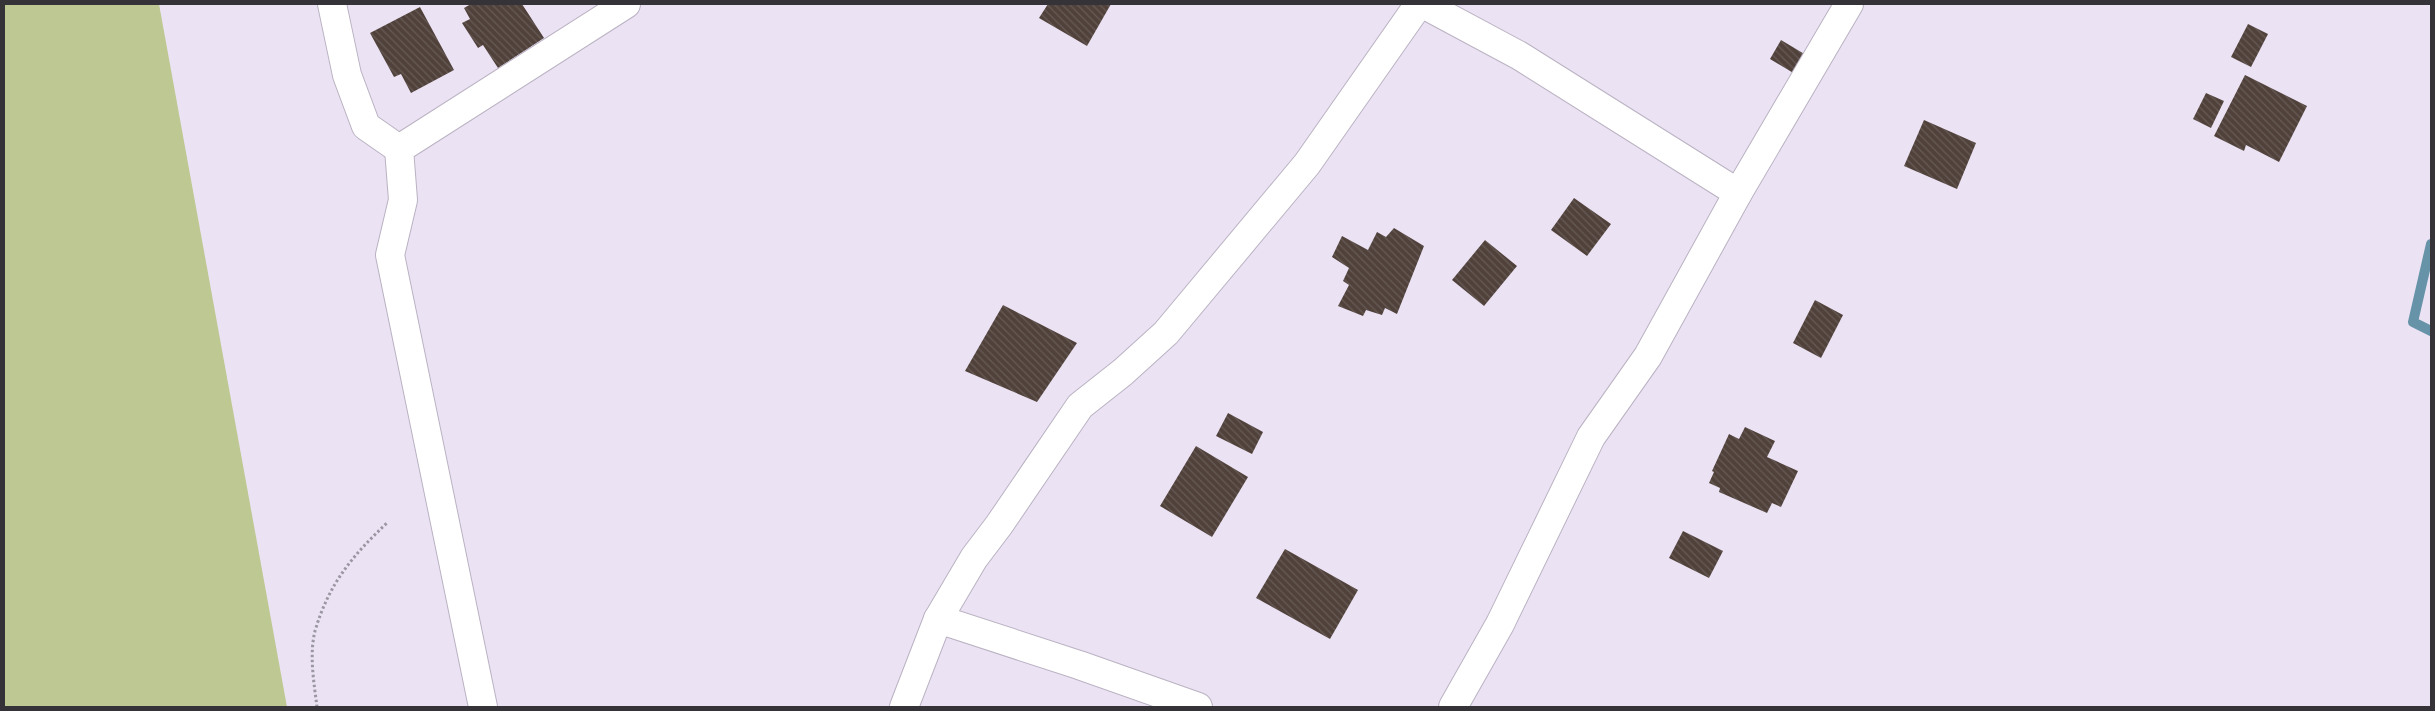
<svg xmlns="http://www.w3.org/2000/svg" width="2435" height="711" viewBox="0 0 2435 711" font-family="'Zilla Slab',serif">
  <defs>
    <pattern id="building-back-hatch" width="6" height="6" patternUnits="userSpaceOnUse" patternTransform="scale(1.25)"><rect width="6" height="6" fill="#50413b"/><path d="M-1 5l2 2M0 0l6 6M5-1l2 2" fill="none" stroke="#675b56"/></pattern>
  </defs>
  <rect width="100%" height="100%" fill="#ebe3f4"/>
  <!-- grass -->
  <path fill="#bec892" d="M4,4H159L287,707H4Z"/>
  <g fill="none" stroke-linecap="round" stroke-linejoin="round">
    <!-- stream -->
    <path stroke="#6693a7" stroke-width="10" d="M2431,244L2413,322L2431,331"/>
  </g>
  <!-- building -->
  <g fill="url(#building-back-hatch)">
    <path d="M471,4H522L544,38L498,68L483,45L478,48L462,23L470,19L464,8Z"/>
    <path d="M1048,4H1111L1087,46L1039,18Z"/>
    <path d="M420,7L454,70L411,93L401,74L394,77L370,33Z"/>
    <path d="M2248,24L2268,34L2251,67L2231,57Z"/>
    <path d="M1781,40L1806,55L1795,74L1770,59Z"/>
    <path d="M2245,75L2307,106L2279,162L2246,145L2244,151L2214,136Z"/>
    <path d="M2206,93L2224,101L2211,128L2193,119Z"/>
    <path d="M1924,120L1976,143L1957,189L1904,166Z"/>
    <path d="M1574,198L1611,224L1587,256L1551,230Z"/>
    <path d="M1394,228L1424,246L1397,314L1385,308L1382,315L1366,310L1363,316L1338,306L1349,285L1343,281L1349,268L1332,257L1342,236L1368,250L1377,232L1386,237Z"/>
    <path d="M1485,240L1517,266L1484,306L1452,280Z"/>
    <path d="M1815,300L1843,315L1821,358L1793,343Z"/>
    <path d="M1003,305L1077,343L1037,402L965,371Z"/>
    <path d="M1228,413L1263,432L1252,454L1216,436Z"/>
    <path d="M1745,427L1775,441L1767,457L1798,471L1781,507L1772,503L1767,513L1719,492L1720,488L1709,483L1714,472L1712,471L1729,434L1739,439Z"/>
    <path d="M1196,446L1248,477L1212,537L1160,506Z"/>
    <path d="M1683,531L1723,551L1709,578L1669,558Z"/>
    <path d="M1285,549L1358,590L1330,639L1256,598Z"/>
  </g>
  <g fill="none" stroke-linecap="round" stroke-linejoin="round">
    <!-- minor casing -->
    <g stroke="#bab2c2" stroke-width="30">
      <g id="minor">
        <path d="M332,4L347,75L366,126L399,149"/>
        <path d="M1423,4L1520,56L1738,193"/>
        <path d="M399,149L403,200L390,255L483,707"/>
        <path d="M399,149L626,4"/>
        <path d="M938,619L1079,665L1198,707"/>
        <path d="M904,707L938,619L974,558L999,525L1080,406L1123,372L1166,333L1307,164L1419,4"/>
        <path d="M1453,707L1500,624L1591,437L1648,356L1738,193L1849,4"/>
      </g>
    </g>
    <!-- path -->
    <path stroke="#9b96a2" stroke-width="3" stroke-dasharray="2.5 2.5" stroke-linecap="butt" d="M317,707C314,683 309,655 315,631C329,583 353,555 388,522"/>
    <!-- minor -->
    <use href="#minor" stroke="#fff" stroke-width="28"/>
  </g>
  <!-- border -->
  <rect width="2435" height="711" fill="none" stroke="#353238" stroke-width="10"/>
</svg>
